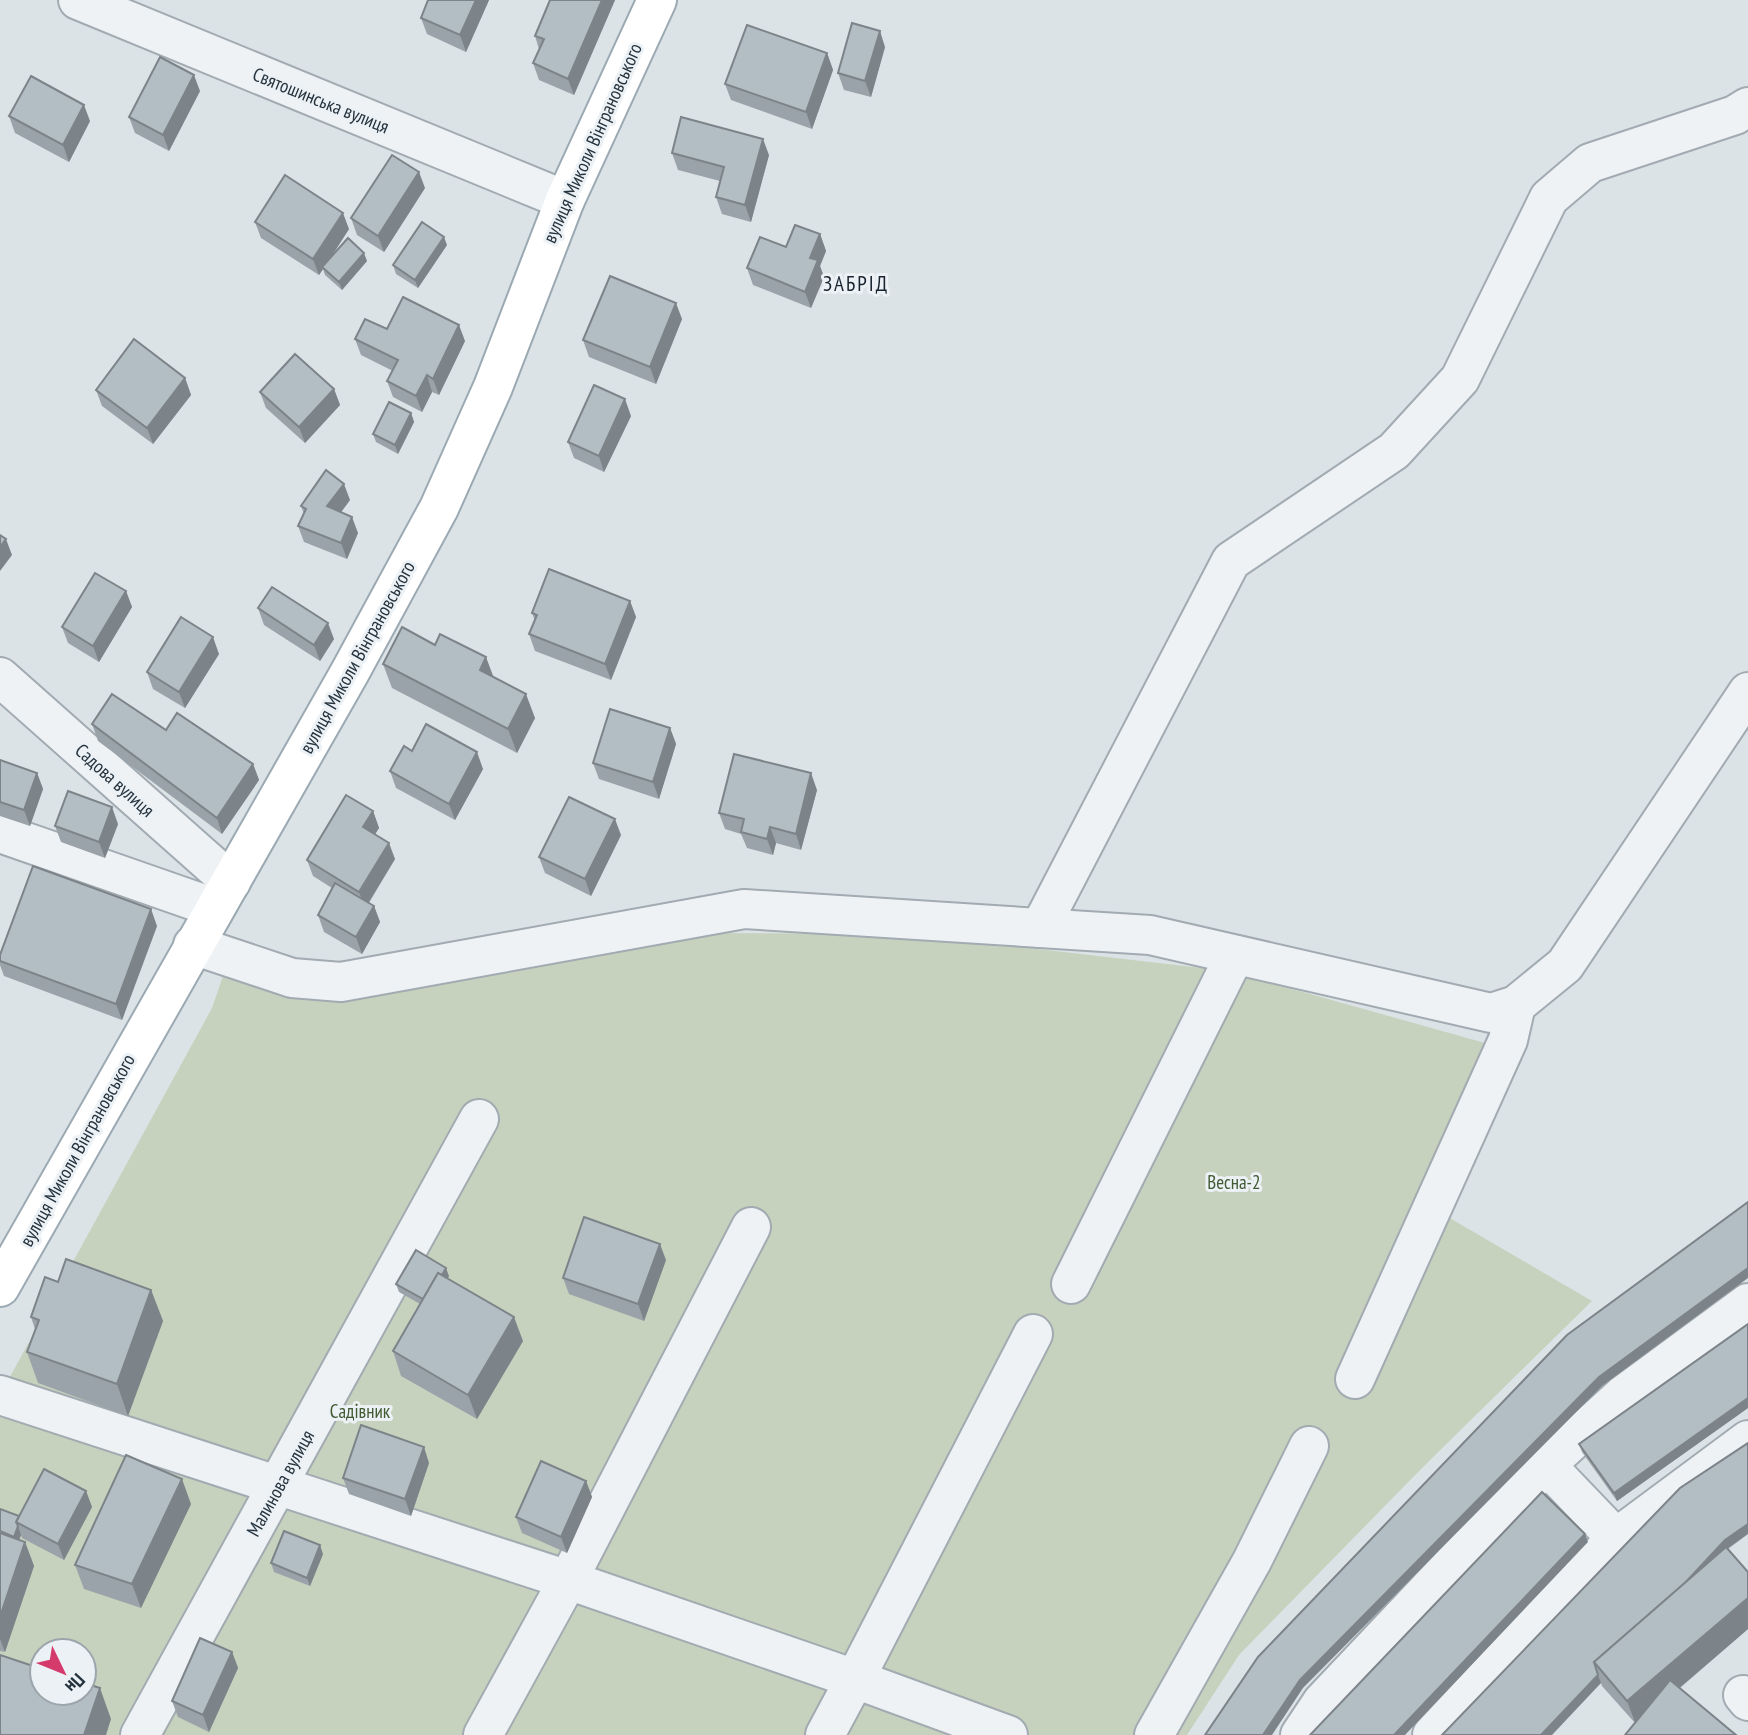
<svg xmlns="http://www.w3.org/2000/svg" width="1748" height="1735" viewBox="0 0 1748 1735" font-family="'PT Sans Narrow',sans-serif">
  <rect width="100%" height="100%" fill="#dce3e7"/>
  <!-- green -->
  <path fill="#c6d2bd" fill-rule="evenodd" d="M690,933L907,934L1228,971L1510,1050L1436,1210L1592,1301L1422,1468L1239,1655L1187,1735H0V1395L212,1008L223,976L292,998L402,990ZM42,1651H84V1693H42Z"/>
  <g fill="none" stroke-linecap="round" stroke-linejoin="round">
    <!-- minor casing -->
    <g stroke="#a1abb1" stroke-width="42">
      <g id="minor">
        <path d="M78,0L565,200"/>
        <path d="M0,677L231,882"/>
        <path d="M0,833L215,908"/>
        <path d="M1040,928L1231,561L1394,451L1460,379L1549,198L1590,163L1735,115L1748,107"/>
        <path d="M193,945L292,978L341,982L744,909L1150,935L1491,1013L1516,1005L1565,965L1748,692"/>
        <path d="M1071,1284L1235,955"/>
        <path d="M1355,1379L1508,1040L1516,1005"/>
        <path d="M0,1395L568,1580L855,1679L825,1735"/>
        <path d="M1546,1465L1616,1538"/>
        <path d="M1743,1695L1748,1701"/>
        <path d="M140,1735L479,1119"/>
        <path d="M483,1735L568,1580L751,1227"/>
        <path d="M1008,1735L855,1679L1033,1334"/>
        <path d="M1154,1735L1252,1561L1309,1446"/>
        <path d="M1300,1735L1322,1702L1546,1465L1623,1395L1748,1303"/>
        <path d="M1432,1735L1616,1538L1748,1440"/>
      </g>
    </g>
    <!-- major casing -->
    <g stroke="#9ba9b3" stroke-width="42">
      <path id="major" d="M0,1287L350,672L439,508L493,387L565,200L657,0"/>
    </g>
    <!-- minor -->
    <use href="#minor" stroke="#eff2f5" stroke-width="38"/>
    <!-- major -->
    <use href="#major" stroke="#fff" stroke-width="38"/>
  </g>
  <!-- wall -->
  <g fill="#9aa3a9">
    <path d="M428,0H489L466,52L427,34L421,18Z"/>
    <path d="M550,0H615L574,95L539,80L533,63L539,49L535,36Z"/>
    <path d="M885,47L871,97L844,90L838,73Z"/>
    <path d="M827,53L833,70L812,129L731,100L725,84Z"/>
    <path d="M200,91L169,151L135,133L129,117Z"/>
    <path d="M9,116L90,121L69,162L15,133Z"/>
    <path d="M672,153L769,155L751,222L722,214L716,197L720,181L678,170Z"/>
    <path d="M425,188L384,252L357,235L351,218Z"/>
    <path d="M255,222L349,229L331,257L367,261L342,290L325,275L323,269L319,275L261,238Z"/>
    <path d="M820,234L826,251L820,266L824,277L811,308L753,285L747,268L786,247Z"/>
    <path d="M447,245L418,288L396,274L393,265Z"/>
    <path d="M682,319L656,384L589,357L583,340Z"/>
    <path d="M387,329L465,341L439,395L432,392L422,412L393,397L387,381L393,371L361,355L355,339Z"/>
    <path d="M185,378L191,395L153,444L102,406L96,390Z"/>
    <path d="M334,389L340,405L305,443L266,408L260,392Z"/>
    <path d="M411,413L414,422L398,454L376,442L373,434Z"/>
    <path d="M631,416L604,472L574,458L568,442Z"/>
    <path d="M350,500L341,512L358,533L347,559L304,542L298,526L304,514L301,506Z"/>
    <path d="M126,591L132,607L99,662L68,643L62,627Z"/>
    <path d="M630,601L636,617L611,680L535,651L529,634L535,621L532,613Z"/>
    <path d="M258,608L334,639L320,661L264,625Z"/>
    <path d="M219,654L185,708L153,689L147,672Z"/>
    <path d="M383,664L493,677L535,718L517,753L392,688Z"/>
    <path d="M92,724L253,764L259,780L222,834L98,741Z"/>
    <path d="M670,728L676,744L659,799L599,779L593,763Z"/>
    <path d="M412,751L483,769L455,820L396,788L390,771Z"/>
    <path d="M0,760L37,773L43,789L30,826L0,816Z"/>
    <path d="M817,790L801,850L776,843L773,855L747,848L741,834L725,829L719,813Z"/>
    <path d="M373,811L379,828L375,834L395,859L369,903L374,906L380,922L362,954L324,932L318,915L332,888L313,876L307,860Z"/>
    <path d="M118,824L105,858L61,842L55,826Z"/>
    <path d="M621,835L591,896L545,873L539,857Z"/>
    <path d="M157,926L122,1020L4,976L0,965V955Z"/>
    <path d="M666,1260L644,1321L569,1294L563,1278Z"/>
    <path d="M449,1276L448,1278L523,1341L477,1419L401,1376L393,1351L420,1304L399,1292L396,1284Z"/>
    <path d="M58,1282L151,1290L163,1321L128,1416L38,1383L27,1352L35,1329L31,1317Z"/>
    <path d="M1748,1324V1408L1617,1501L1582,1452L1579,1444Z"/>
    <path d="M429,1463L411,1516L349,1494L343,1478Z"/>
    <path d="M586,1481L592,1497L567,1553L522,1533L516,1517Z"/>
    <path d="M86,1491L92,1507L64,1560L22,1538L21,1535L19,1540L25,1542L34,1566L5,1652L0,1651V1509L19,1516Z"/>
    <path d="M191,1504L141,1608L84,1589L75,1565Z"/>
    <path d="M1748,1534L1728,1549L1748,1572V1629L1680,1688L1635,1723L1602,1686L1601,1683L1442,1735Z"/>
    <path d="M323,1554L310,1586L274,1572L271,1563Z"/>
    <path d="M232,1652L238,1668L209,1732L178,1717L172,1701Z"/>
  </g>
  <!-- shaded-wall -->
  <g fill="#7d8489">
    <path d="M476,0H489L466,52L460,35Z"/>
    <path d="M602,0H615L574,95L568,79Z"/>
    <path d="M880,31L885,47L871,97L865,81Z"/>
    <path d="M827,53L833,70L812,129L806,112Z"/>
    <path d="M194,75L200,91L169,151L163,135Z"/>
    <path d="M84,105L90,121L69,162L63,145Z"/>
    <path d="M763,139L769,155L751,222L745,205Z"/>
    <path d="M419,172L425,188L384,252L378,236Z"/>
    <path d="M343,213L349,229L324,268L322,267L323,269L319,275L313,259Z"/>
    <path d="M820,234L826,251L820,266L824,277L811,308L805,292L810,258Z"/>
    <path d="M444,237L447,245L418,288L415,280Z"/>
    <path d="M364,253L367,261L342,290L339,282Z"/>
    <path d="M676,303L682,319L656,384L650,367Z"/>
    <path d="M459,325L465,341L439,395L433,379Z"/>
    <path d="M427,375L432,392L422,412L416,396Z"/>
    <path d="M185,378L191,395L153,444L147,428Z"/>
    <path d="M334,389L340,405L305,443L299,427Z"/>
    <path d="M625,399L631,416L604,472L599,456Z"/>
    <path d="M411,413L414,422L398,454L395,445Z"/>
    <path d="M344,484L350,500L333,523L327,506Z"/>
    <path d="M352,517L358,533L347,559L341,543Z"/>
    <path d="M6,539L12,555L0,571V547Z"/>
    <path d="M126,591L132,607L99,662L93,646Z"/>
    <path d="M630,601L636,617L611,680L605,664Z"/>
    <path d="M328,623L334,639L320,661L314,645Z"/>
    <path d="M213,637L219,654L185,708L179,692Z"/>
    <path d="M486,657L495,681L480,670Z"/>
    <path d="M526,694L535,718L517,753L508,729Z"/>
    <path d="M670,728L676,744L659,799L653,782Z"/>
    <path d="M477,752L483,769L455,820L449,804Z"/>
    <path d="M253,764L259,780L222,834L217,818Z"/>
    <path d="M37,773L43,789L30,826L24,810Z"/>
    <path d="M811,773L817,790L801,850L796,834Z"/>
    <path d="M112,807L118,824L105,858L99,842Z"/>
    <path d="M373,811L379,828L369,844L363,827Z"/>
    <path d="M615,819L621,835L591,896L585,879Z"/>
    <path d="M770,827L776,843L773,855L767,839Z"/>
    <path d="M389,843L395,859L365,908L359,892Z"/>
    <path d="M374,906L380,922L362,954L356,937Z"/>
    <path d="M151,909L157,926L122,1020L116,1004Z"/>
    <path d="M660,1244L666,1260L644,1321L638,1304Z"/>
    <path d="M446,1268L449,1276L430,1310L427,1301Z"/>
    <path d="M1748,1268V1278L1602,1386L1303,1688L1272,1735H1263L1300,1680L1599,1377Z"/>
    <path d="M151,1290L163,1321L128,1416L117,1384Z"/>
    <path d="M514,1317L523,1341L477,1419L468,1395Z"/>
    <path d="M1748,1398V1408L1617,1501L1614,1493Z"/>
    <path d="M424,1447L429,1463L411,1516L405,1499Z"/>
    <path d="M182,1479L191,1504L141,1608L132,1584Z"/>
    <path d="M586,1481L592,1497L567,1553L561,1537Z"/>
    <path d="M86,1491L92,1507L64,1560L58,1544Z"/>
    <path d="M1748,1524V1534L1728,1548L1602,1671L1725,1540Z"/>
    <path d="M18,1526L21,1535L17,1545L14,1537Z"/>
    <path d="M1585,1534L1588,1542L1405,1735H1394Z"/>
    <path d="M25,1542L34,1566L5,1652L0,1639V1617Z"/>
    <path d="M320,1545L323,1554L310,1586L307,1578Z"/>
    <path d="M1748,1598V1629L1636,1725L1627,1701Z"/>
    <path d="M232,1652L238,1668L209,1732L203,1715Z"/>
    <path d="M1598,1675L1601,1683L1552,1735H1541Z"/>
    <path d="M100,1688L111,1719L106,1735H84Z"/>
  </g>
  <!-- building -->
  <g fill="#b3bdc4" stroke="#7d8489" stroke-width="2">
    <path d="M428,0H476L460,35L421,18Z"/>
    <path d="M550,0H602L568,79L533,63L544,39L535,36Z"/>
    <path d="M852,23L880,31L865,81L838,73Z"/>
    <path d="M747,25L827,53L806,112L725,84Z"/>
    <path d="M160,57L194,75L163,135L129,117Z"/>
    <path d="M31,76L84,105L63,145L9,116Z"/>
    <path d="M681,117L763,139L745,205L716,197L724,167L672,153Z"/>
    <path d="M392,155L419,172L378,236L351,218Z"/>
    <path d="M285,175L343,213L313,259L255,222Z"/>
    <path d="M422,222L444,237L415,280L393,265Z"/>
    <path d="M795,225L820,234L810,258L818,260L805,292L747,268L760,237L786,247Z"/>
    <path d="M348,238L364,253L339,282L322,267Z"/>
    <path d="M610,276L676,303L650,367L583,340Z"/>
    <path d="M403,297L459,325L433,379L427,375L416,396L387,381L398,360L355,339L365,319L387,329Z"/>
    <path d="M134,339L185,378L147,428L96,390Z"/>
    <path d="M295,354L334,389L299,427L260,392Z"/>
    <path d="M594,385L625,399L599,456L568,442Z"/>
    <path d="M389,402L411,413L395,445L373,434Z"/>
    <path d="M326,470L344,484L327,506L352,517L341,543L298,526L306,509L301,506Z"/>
    <path d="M0,535L6,539L0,547Z"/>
    <path d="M549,569L630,601L605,664L529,634L537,615L532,613Z"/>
    <path d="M95,573L126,591L93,646L62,627Z"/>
    <path d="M272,587L328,623L314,645L258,608Z"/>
    <path d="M181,617L213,637L179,692L147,672Z"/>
    <path d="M402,627L435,645L440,634L486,657L480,670L526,694L508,729L383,664Z"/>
    <path d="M112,694L166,730L177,713L253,764L217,818L92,724Z"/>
    <path d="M610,709L670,728L653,782L593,763Z"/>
    <path d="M426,724L477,752L449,804L390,771L404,746L412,751Z"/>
    <path d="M734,754L811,773L796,834L770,827L767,839L741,832L744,819L719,813Z"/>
    <path d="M0,760L37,773L24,810L0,802Z"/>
    <path d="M68,791L112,807L99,842L55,826Z"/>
    <path d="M346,795L373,811L363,827L389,843L359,892L307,860Z"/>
    <path d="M569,797L615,819L585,879L539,857Z"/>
    <path d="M33,866L151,909L116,1004L0,961V955Z"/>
    <path d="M335,883L374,906L356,937L318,915Z"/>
    <path d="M1748,1202V1268L1599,1377L1300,1680L1263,1735H1205L1258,1657L1567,1335Z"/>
    <path d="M584,1217L660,1244L638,1304L563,1278Z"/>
    <path d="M416,1250L446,1268L442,1275L438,1273L423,1299L396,1284Z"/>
    <path d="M66,1259L151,1290L117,1384L27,1352L39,1320L31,1317L45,1277L58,1282Z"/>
    <path d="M438,1273L514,1317L468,1395L393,1351Z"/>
    <path d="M1748,1324V1398L1614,1493L1579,1444Z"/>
    <path d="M361,1425L424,1447L405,1499L343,1478Z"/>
    <path d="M1748,1443V1524L1725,1540L1684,1584L1594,1662L1598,1675L1541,1735H1442L1680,1488Z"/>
    <path d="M126,1455L182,1479L132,1584L75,1565Z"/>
    <path d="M541,1461L586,1481L561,1537L516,1517Z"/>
    <path d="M44,1469L86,1491L58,1544L16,1522Z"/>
    <path d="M1542,1492L1585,1534L1394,1735H1310Z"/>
    <path d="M0,1509L19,1516L16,1522L18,1526L14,1537L0,1531Z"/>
    <path d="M284,1531L320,1545L307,1578L271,1563Z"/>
    <path d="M0,1533L25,1542L0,1617Z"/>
    <path d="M1726,1547L1748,1572V1598L1627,1701L1594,1662Z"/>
    <path d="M200,1638L232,1652L203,1715L172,1701Z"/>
    <path d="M0,1655L42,1669V1693H84V1683L100,1688L84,1735H0Z"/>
    <path d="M1670,1680L1736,1735H1625Z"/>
  </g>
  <g text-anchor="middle" stroke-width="6" stroke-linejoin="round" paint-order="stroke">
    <!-- street labels -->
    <g font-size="19" fill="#25333e" stroke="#ecf1f5">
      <text transform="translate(321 100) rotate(22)" y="7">Святошинська вулиця</text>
      <text transform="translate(592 143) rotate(-66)" y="7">вулиця Миколи Вінграновського</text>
      <text transform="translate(357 657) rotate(-61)" y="7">вулиця Миколи Вінграновського</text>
      <text transform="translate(115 780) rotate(42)" y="7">Садова вулиця</text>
      <text transform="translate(77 1150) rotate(-61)" y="7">вулиця Миколи Вінграновського</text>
      <text transform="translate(280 1483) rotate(-61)" y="7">Малинова вулиця</text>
    </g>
    <!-- park labels -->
    <g font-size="19" fill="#415a32" stroke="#ecf1f5">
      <text x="1234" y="1189">Весна-2</text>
      <text x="360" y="1418">Садівник</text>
    </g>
    <!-- neighbourhood labels -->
    <g font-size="21" letter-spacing="2" fill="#18242f" stroke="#ecf1f5">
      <text x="856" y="291">ЗАБРІД</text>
    </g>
  </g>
  <!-- north arrow -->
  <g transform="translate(63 1672) rotate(133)"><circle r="33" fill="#ecf1f5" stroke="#9ca5ac" stroke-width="2"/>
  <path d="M0-5L12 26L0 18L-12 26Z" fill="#d43a6c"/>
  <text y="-10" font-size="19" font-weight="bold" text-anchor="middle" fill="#25333e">Пн</text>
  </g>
</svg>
